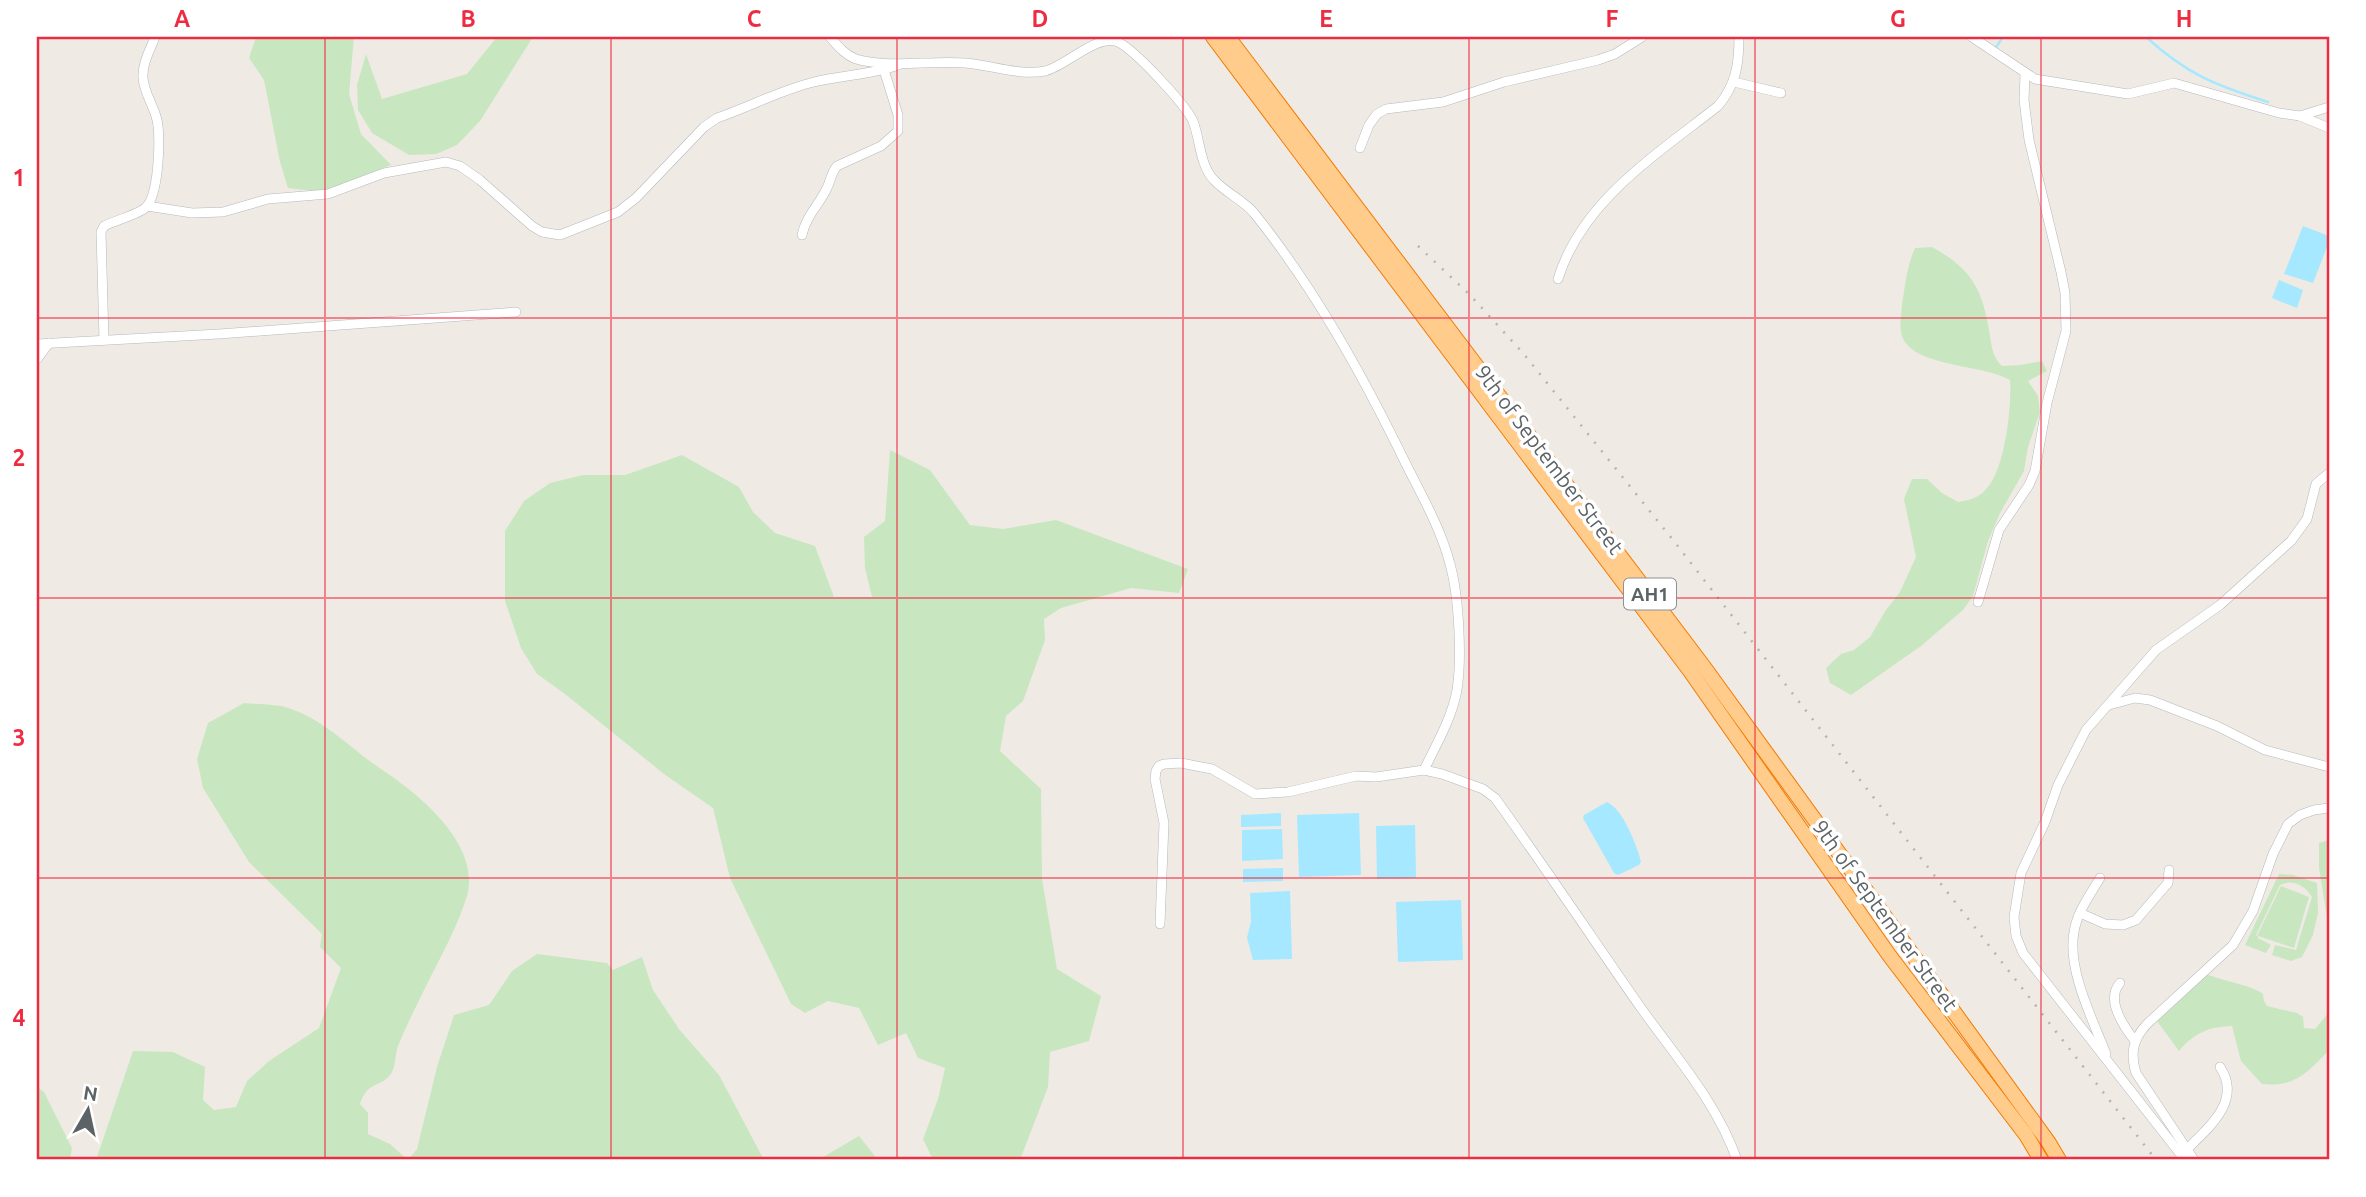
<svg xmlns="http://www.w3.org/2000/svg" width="2366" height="1197" viewBox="0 0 2366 1197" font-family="Ubuntu,sans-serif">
  <rect width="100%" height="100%" fill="#efebe4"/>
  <!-- green -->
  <g fill="#c8e7c0">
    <path d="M256,37H354L349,94L361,134L391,165L321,192L288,188L280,162L264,80L249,58Z"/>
    <path d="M497,37H533L480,121L457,145L436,154L409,155L372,133L358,110L357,85L366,54L382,99L467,74Z"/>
    <path d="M1932,247C1970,268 1982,287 1989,330C1992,345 1991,355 2002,366L2021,365L2042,361L2047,371L2028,381L2038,396L2040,412L2028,447L2024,471L2000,513L1988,541L1973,596L1963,610L1921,646L1851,695L1830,683L1826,668L1841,654L1854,650L1870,637L1886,610L1900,592L1916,557L1904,499L1912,479H1927L1942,493L1958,502C1970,500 1979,498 1987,488C2005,469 2012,405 2010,380C1984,365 1922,367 1905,342C1898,332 1901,317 1902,305C1905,285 1907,266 1915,248Z"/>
    <path d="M890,450L930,470L970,525L1003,529L1056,520L1188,569L1179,593L1131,588L1061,608L1044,619L1045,640L1023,701L1006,716L1000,751L1041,789L1042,879L1057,969L1101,996L1089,1041L1050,1052L1048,1087L1020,1160H933L923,1139L938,1099L945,1068L918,1058L906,1033L878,1045L859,1008L828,1001L805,1013L791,1004L730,878L713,808L664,774L565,694L537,674L521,648L505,601V531L524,501L550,483L583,475H625L682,455L739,487L753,512L775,533L815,546L834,597H872L865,568L864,537L885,521Z"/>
    <path d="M244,703C256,704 269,704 281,706C321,715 350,749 384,771C421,796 481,845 467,896C457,928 440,958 425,988C416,1007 406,1026 398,1046C395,1054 396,1064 392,1072C383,1088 367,1080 360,1104L368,1113V1134L390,1144L408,1160L417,1149L437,1067L454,1015L489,1005L512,971L537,954L607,963L613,970L642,957L653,990L679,1029L719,1075L764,1160H96L133,1051L173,1052L205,1067L203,1100L214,1110L236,1107L247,1081L269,1061L319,1028L341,968L320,947L322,934L249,862L203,788L197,759L208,723Z"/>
    <path d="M2329,840V930L2319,868V843Z"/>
    <path d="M2279,874L2293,875L2317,883L2318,913L2313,935L2302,957L2291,961L2272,955L2275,945L2296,950L2312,897C2305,885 2293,879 2280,885L2256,935L2257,936L2281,886L2309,897L2294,948L2258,936V938L2271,945L2266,953L2245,945Z"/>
    <path d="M2209,975C2224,981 2254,986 2263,994L2264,1001L2267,1006L2297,1013L2303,1017L2304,1028L2315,1029L2329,1012V1050C2307,1073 2296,1087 2262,1084L2241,1061L2232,1026C2208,1027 2194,1033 2179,1051L2157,1021L2203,976Z"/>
    <path d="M37,1087L44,1092L72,1148L70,1160H37Z"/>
    <path d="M859,1136L878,1160H818Z"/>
  </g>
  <!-- water -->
  <g fill="#a5e8ff">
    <path d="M2303,226L2329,236V242L2313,283L2284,274Z"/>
    <path d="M2279,280L2303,290L2297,308L2272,298Z"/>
    <path d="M1607,802C1623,809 1637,846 1641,862L1639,865L1618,875L1614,873L1583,818L1584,815Z"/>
    <path d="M1281,813V826L1241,827V815Z"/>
    <path d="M1359,813L1361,875L1299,877L1297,815Z"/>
    <path d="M1415,825L1416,878L1377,879L1376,826Z"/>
    <path d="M1282,829L1283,859L1242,861V830Z"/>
    <path d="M1283,868V881L1243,882V869Z"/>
    <path d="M1290,891L1292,959L1253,960L1247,938L1251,921L1250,893Z"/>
    <path d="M1461,900L1463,960L1398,962L1396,902Z"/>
  </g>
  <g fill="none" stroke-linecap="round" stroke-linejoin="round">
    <!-- stream -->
    <g stroke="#a5e8ff" stroke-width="2.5">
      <path d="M2146,37C2188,75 2215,85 2268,102"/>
      <path d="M1996,47L2003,37"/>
    </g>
    <!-- minor casing -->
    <g stroke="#b5b8bc" stroke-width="10">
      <g id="minor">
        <path d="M830,37C837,45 845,55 856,59C891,69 929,60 965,63C991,65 1019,76 1045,71C1066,66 1098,33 1118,42C1135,50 1185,104 1193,121C1200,139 1200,166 1214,180C1226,193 1243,200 1254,213C1315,289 1363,376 1406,464C1422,496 1441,529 1450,564C1459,596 1462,658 1457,690C1452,718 1436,745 1424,770"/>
        <path d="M1972,37L2035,79L2128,94L2174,83L2279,113L2300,116L2329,107"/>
        <path d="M1734,82L1781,93"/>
        <path d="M2300,116L2329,128"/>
        <path d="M1360,148L1369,125L1377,114L1386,109L1443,102L1504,82L1598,60L1615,54L1642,37"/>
        <path d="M147,206L192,213L223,212L268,199L328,194L384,173L446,162L460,166L480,180L532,226L542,232L560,235L618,212L636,198L704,127L717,118C749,107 781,90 814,82C842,75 871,75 898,65"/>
        <path d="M802,235C806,216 819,205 827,188C831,180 831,173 837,166L881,146L898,131V115L884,70"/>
        <path d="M1558,279C1582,201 1656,155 1718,106C1736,85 1739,64 1739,37"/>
        <path d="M104,340L101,232L104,226C117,220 133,216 144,209C159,199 161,137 157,120C154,106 144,93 143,78C142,64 150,50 155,37"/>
        <path d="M37,344L219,334L516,312"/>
        <path d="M37,359L49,343"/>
        <path d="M1978,602L1999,530L2029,485L2035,471L2047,403L2066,331L2065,293L2061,272L2029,140L2024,100L2025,74"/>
        <path d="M2109,705L2135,698L2150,700L2217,726L2265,750L2329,767"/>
        <path d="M2100,878C2090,895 2077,912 2074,932C2067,970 2093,1020 2106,1054"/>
        <path d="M2080,913L2105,924L2123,925L2136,920L2168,883L2169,870"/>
        <path d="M1160,924L1164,823L1155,779L1156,771L1159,766L1164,764L1181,763L1212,769L1255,794L1288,792L1356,776L1376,777L1424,770L1442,774L1483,789L1495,798C1545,867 1592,938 1641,1008C1676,1057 1717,1103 1737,1160"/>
        <path d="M2120,983C2105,1000 2124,1027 2135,1041"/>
        <path d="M2187,1149C2210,1127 2242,1100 2220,1067"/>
        <path d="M2185,1160L2023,953L2016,936L2014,917L2021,873L2045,822L2058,785L2086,730L2156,650L2220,605L2291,541L2307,519L2316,484L2329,473"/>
        <path d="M2194,1160L2136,1073C2130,1053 2133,1039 2147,1024L2233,945L2253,911L2273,854L2288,824L2300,815L2314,810L2329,808"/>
      </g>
    </g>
    <!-- highway casing -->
    <g stroke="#f47a00" stroke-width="16">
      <g id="highway">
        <path d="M1213,37L1690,671L1889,955L2026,1135L2041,1160"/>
        <path d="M1228,37L1704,667L2049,1143L2059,1160"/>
      </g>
    </g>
    <!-- minor -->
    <use href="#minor" stroke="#fff" stroke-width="9"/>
    <!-- highway -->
    <use href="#highway" stroke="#ffcc8c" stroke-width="14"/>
    <!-- rail -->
    <path stroke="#b3b4b5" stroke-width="2.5" stroke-dasharray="2 9" stroke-linecap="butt" d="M1418,246L1470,295L1523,353L1673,540L2156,1160"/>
  </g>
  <!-- grid -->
  <path fill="none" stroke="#ee2c41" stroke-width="2" stroke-opacity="0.55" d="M325,37V1160M611,37V1160M897,37V1160M1183,37V1160M1469,37V1160M1755,37V1160M2041,37V1160M37,318H2329M37,598H2329M37,878H2329"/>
  <g text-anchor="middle" stroke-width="7" stroke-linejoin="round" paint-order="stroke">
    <!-- shield labels -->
    <rect fill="#fff" stroke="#8d9193" stroke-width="2" x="1624" y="578.5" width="52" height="31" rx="5"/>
    <g font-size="19" font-weight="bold" fill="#5c6265">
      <text x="1650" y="601">AH1</text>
    </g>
    <!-- street labels -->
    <g font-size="21" fill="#5c6265" stroke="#fff">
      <text transform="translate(1549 460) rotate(53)" y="7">9th of September Street</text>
      <text transform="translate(1885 916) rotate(54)" y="7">9th of September Street</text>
    </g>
  </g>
  <!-- border -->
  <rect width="2366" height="1197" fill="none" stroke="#ffffff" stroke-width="77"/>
  <!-- north arrow -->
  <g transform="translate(88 1110) rotate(9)" stroke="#ffffff" stroke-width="5" paint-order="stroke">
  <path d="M0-5L12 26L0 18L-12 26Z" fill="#5c6265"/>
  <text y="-10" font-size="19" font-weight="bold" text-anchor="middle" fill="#5c6265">N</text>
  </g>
  <rect x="38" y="38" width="2290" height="1120" fill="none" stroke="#ee2c41" stroke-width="2.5"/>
  <g font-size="23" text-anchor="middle" font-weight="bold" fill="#ee2c41">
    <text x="182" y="27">A</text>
    <text x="468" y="27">B</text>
    <text x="754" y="27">C</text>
    <text x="1040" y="27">D</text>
    <text x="1326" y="27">E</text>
    <text x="1612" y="27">F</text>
    <text x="1898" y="27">G</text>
    <text x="2184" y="27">H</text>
    <text x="19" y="186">1</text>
    <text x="19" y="466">2</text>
    <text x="19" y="746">3</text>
    <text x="19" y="1026">4</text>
  </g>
</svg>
